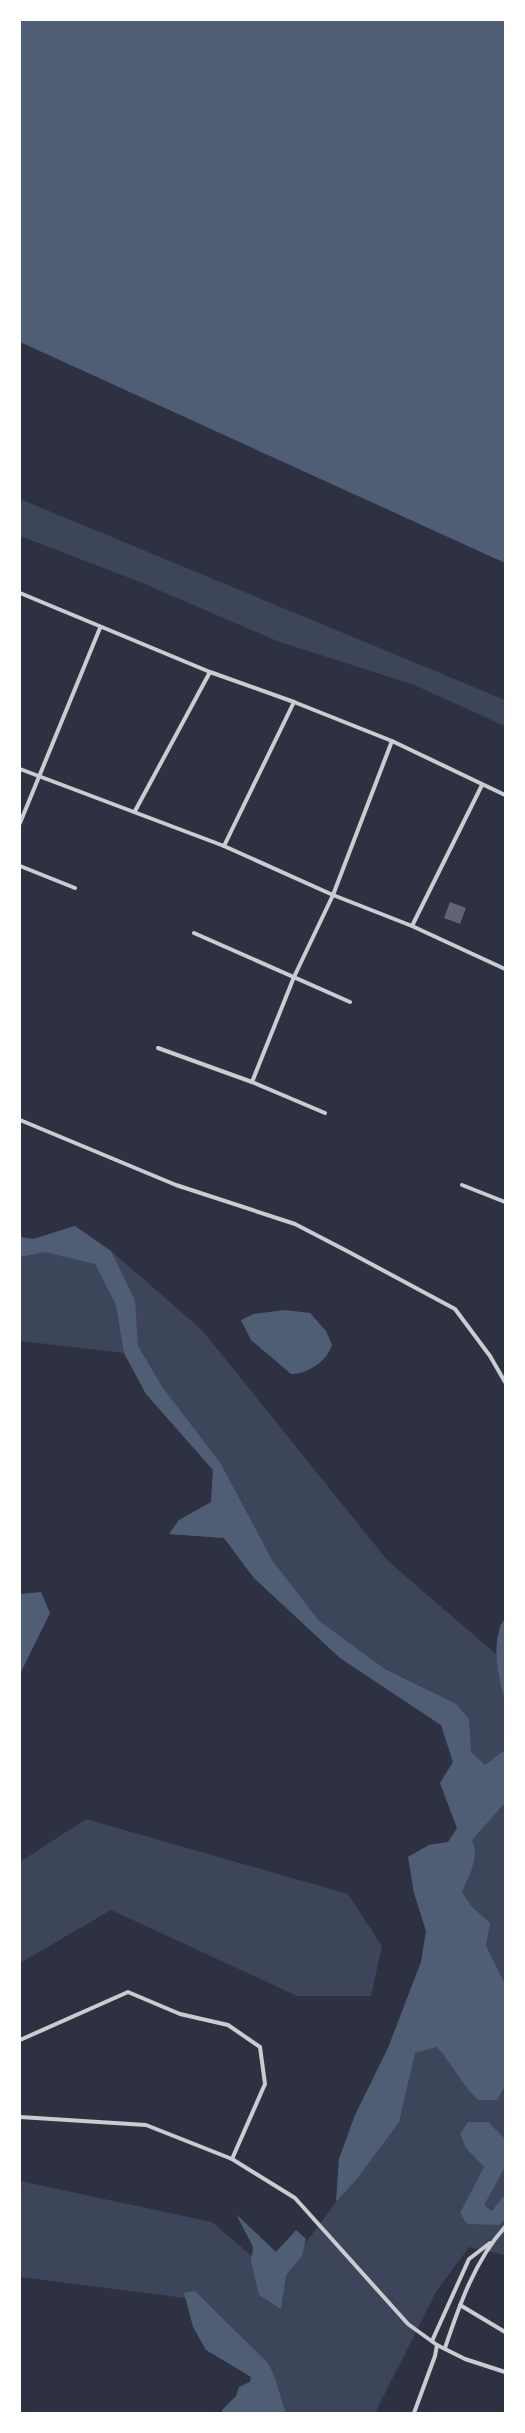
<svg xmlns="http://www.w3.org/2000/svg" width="525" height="2433" viewBox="0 0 525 2433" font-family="'IBM Plex Sans',sans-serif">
  <rect width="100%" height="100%" fill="#2d3142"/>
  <!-- green -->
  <g fill="#3c4559">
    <path d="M20,499L505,700V726L414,685L277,641L140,582L20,536Z"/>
    <path d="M75,1226L111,1251L202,1330L388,1561L496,1654L500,1625L505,1619V2255L469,2247L436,2292L375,2413H271L256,2368L185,2298L20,2277V2181L212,2222L279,2279L336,2202L339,2159L355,2115L388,2048L421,1962L426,1931L414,1893L408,1857L429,1845L448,1842L457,1828L440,1783L453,1762L441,1725L340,1658L254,1578L224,1538L169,1534L179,1520L211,1502L213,1470L146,1394L124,1353L20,1341V1237L33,1239Z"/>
    <path d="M86,1819L348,1894L382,1946L371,1996H297L111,1910L20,1963V1862Z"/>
  </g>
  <!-- water -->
  <g fill="#4f5d75">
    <path d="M20,20H505V563L20,342Z"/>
    <path d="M75,1226L111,1251L135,1300L138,1346L163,1388L221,1464L272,1560L319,1621L385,1669L456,1704L469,1719L471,1752L485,1765L505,1750V1803L472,1840C480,1858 469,1875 462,1892L472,1907L490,1923L486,1946L505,1984V2086L497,2100H478C462,2085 452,2064 437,2047L415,2053L399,2122L356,2180L336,2202L339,2159L355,2115L388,2048L421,1962L426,1931L414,1893L408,1857L429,1845L448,1842L457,1828L440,1783L453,1762L441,1725L340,1658L254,1578L224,1538L169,1534L179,1520L211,1502L213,1470L146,1394L124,1353L116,1305L95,1264L45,1252L20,1257V1237L33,1239Z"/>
    <path d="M284,1310L310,1313L326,1331L332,1345C327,1361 308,1374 291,1374L251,1340L241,1320L254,1314Z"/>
    <path d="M41,1592L50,1613L20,1674V1594Z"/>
    <path d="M505,1619V1700C498,1679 490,1637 505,1619Z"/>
    <path d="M468,2122H488L505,2139V2167L484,2205L492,2211L505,2194V2219L499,2225L467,2224L460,2213L484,2167L466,2148L460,2134Z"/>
    <path d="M236,2214L276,2252L296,2230L306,2239L302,2256L286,2275L281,2309L259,2295L251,2261L253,2247Z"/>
    <path d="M195,2291L267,2362C277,2377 279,2396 286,2413H222V2410L236,2396L239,2387L250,2382L251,2377L206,2350L193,2327L184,2293Z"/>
  </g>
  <!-- building -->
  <path fill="#626471" d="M450,902L466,908L460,924L444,918Z"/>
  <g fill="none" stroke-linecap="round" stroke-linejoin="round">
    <!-- minor -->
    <g stroke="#caccd0" stroke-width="4">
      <path d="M20,593L210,672L294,702L392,741L505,795"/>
      <path d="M20,769L224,846L333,895L412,926L505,969"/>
      <path d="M135,811L210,672"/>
      <path d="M20,823L100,628"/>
      <path d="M224,846L294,702"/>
      <path d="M20,866L75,888"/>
      <path d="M412,926L482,785"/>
      <path d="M194,933L350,1002"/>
      <path d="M158,1048L252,1082L325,1113"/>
      <path d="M252,1082L294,977L333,895L392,741"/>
      <path d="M20,1120L176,1185L295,1224L347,1251L455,1309L490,1356L505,1382"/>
      <path d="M462,1185L505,1202"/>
      <path d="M20,2040L128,1992L180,2014L228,2025L260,2047L265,2084L232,2159"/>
      <path d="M20,2117L146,2125L232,2159L295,2198L408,2324L437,2345L465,2359L505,2372"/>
      <path d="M460,2305L505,2332"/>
      <path d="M432,2341L469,2259L490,2243"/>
      <path d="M445,2348C459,2306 475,2260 505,2227"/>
      <path d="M414,2413L435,2356L437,2345"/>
    </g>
  </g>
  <!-- border -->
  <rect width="525" height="2433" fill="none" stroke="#ffffff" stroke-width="42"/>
</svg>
